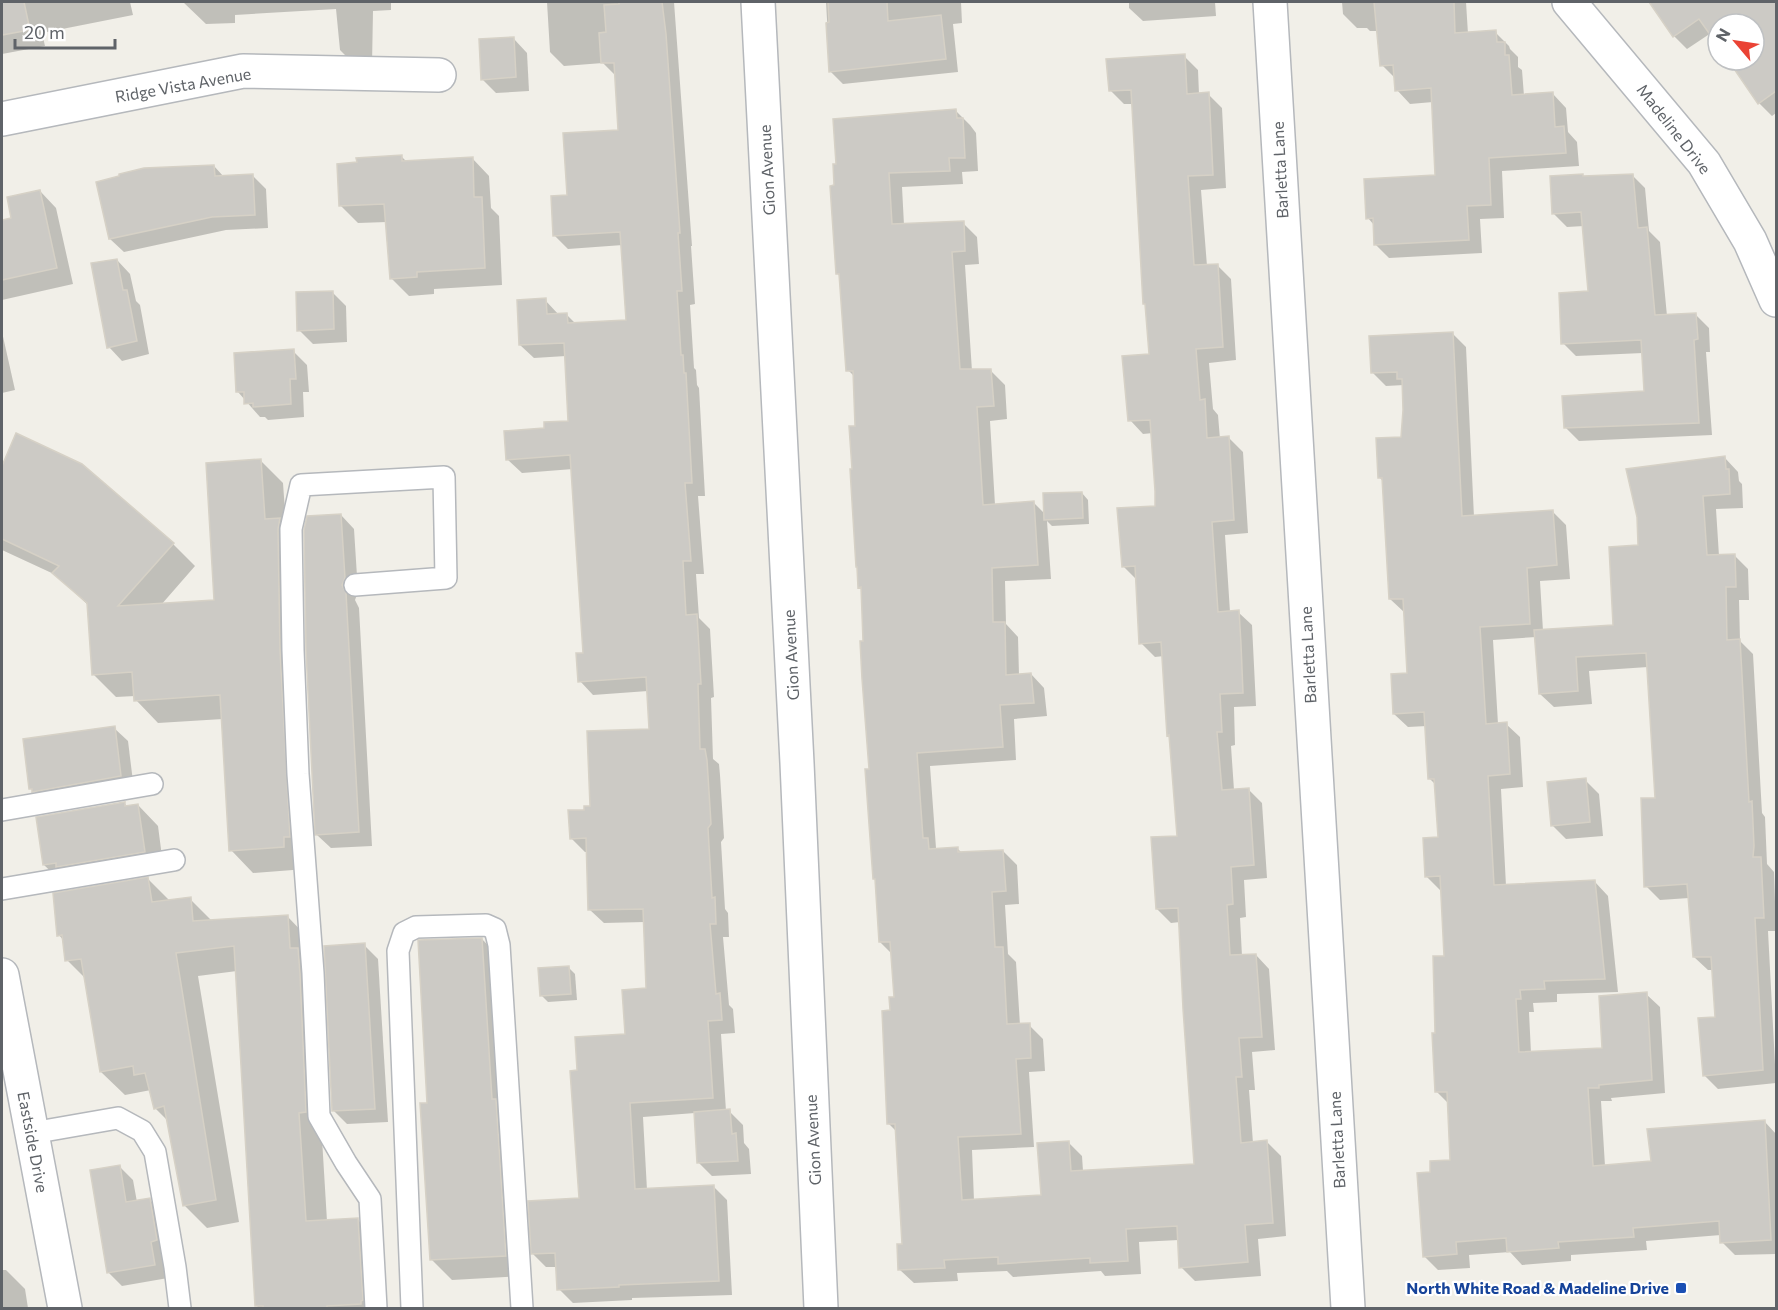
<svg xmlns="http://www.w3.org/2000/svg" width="1778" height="1310" viewBox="0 0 1778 1310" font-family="Commissioner,sans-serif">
  <rect width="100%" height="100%" fill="#f1efe8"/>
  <!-- shadow -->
  <g fill="#0003">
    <path d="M2,2H130L133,15L42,33L45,46L2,54Z"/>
    <path d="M183,2H413L391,3V10L373,11L372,65H355L340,50L336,9L235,15V23L206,24Z"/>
    <path d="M547,2H674L692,246H691L695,304L690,305L694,368L696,370L697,385L699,388L705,496H698L704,574H696L699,618L710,629L714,697L711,698L713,759L719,764L720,775L724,838L721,842L725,909L728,913L729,937H723L729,1005L733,1009L735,1033L721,1034L726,1111H729L743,1125L744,1143L749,1149L751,1174L712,1176L698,1162L695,1113L643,1117L647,1190L713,1186L727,1200L732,1295L632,1298V1300L573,1303L559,1289L557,1267H546L533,1254L581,1200L579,1072L627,1035L647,990L645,922L604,923L590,910L588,852H585L571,838L586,811L592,807L651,730L648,691L593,695L580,681L584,654L573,469L522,473L508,460L545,430L569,422L566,356L534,358L520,345L545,300L559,315H567L576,324L628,321L623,245L568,249L554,235L569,196L620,131L616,76L603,63L564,66L550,52Z"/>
    <path d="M826,2H961L962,23L953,24L958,72L843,84L830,71Z"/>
    <path d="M1129,2H1215L1216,16L1143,21L1129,8Z"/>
    <path d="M1342,2H1466L1468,34L1495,32L1509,46L1510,49L1518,57V67L1522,70L1524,96L1553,94L1566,108L1568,132L1577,142L1579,166L1502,171L1504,218L1480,219L1482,253L1389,258L1375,244L1374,225L1368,218L1436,177L1433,102L1410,104L1397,90L1396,79L1382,65L1378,31H1370L1367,28H1357L1343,14Z"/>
    <path d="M1651,2H1730L1732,4L1735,2H1776V113L1772,116L1759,103L1729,60H1754V24H1718V43L1711,33L1687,49L1674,36Z"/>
    <path d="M514,39L527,53L529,91L496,93L482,79Z"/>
    <path d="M1184,56L1198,70L1199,94H1208L1222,108L1226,188L1201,190L1207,266L1217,265L1231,279L1236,360L1209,363L1213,409L1218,415L1220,439L1229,438L1243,452L1248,533L1225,535L1230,612H1238L1252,625L1256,706L1234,707L1235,745L1231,746L1234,790L1248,789L1262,803L1267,878L1244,880L1246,917L1240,918L1242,956L1256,955L1269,969L1275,1050L1252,1052L1255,1090H1249L1253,1143L1267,1142L1281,1156L1286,1236L1258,1239L1261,1276L1195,1281L1181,1267L1179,1240L1139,1242L1141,1274L1105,1276L1101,1271L1013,1277L1007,1271L957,1273L958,1281L914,1283L900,1270L903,1245L897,1132L889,1124L891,1011L896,998L892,954L880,942L862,590L860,587L855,377L848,370L841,277L837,273L832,187L956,111L970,125L976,133L978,171L962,172L963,184L902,187L904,225L963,223L977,237L979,264L965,265L972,371H991L1005,385L1007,419L990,421L995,505L1033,502L1045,514L1082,493L1088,500L1089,524L1052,526L1047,521L1051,579L1005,581L1006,624L1018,637L1019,675L1031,674L1044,688L1047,716L1014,719L1016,760L930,766L936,848L937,850L957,848L963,854L1003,851L1017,865L1019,904L1005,905L1008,954L1016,962L1020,1025H1029L1043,1039L1045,1071L1029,1072L1034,1147L972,1150L974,1201L1042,1197L1068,1142L1082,1156L1083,1171L1195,1165L1180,922L1171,923L1157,909L1179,837L1171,738L1168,735L1164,656L1155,657L1141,643L1137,580L1123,566L1156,507L1153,433L1143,434L1130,420L1150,356L1146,305L1144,303L1133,104H1124L1110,90Z"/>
    <path d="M402,157L407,162L472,158L489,176L491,208L499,216L502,285L434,289V294L409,296L391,278L387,222L358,223L341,206Z"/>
    <path d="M214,166L224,177L252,175L266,189L268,228L226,230L124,252L110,239Z"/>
    <path d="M1632,175L1645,188L1649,231L1660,242L1667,316L1696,315L1709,328L1710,352H1706L1712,435L1579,441L1566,428L1645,392L1643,353L1576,356L1563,343L1589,292L1584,226L1567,227L1554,214L1585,178Z"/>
    <path d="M40,191L56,208L73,284L2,300V222L13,219Z"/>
    <path d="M117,260L130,274L136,301L140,305L149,354L122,361L109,347Z"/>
    <path d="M332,292L346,306L347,342L313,344L299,330Z"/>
    <path d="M2,332L15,390L2,393Z"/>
    <path d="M1452,333L1466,347L1474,517L1553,512L1566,525L1570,579L1540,581L1543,631L1615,626L1640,547L1725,458L1738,472L1739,481L1742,484L1743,508L1716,509L1719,556L1734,555L1748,569L1749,600H1739L1740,641L1753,654L1762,813L1765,817L1767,864L1774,872L1776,931H1768L1776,1083L1718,1089L1704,1075L1716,1018L1714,970H1708L1694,957L1689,898L1660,900L1646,886L1657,799L1648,667L1589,671L1592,704L1554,707L1540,694L1536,637L1493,640L1498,724H1506L1520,737L1523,787L1501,789L1506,886L1595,882L1608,896L1618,992L1557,994V1002L1533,1003L1534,1012H1529L1531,1053L1603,1049L1646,994L1660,1007L1665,1093L1611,1098L1612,1101H1601L1605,1166L1652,1163L1765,1122L1776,1134V1254L1735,1255L1722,1242L1721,1235L1646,1241L1647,1250L1571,1255V1261L1522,1265L1510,1252L1469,1255L1470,1268L1438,1270L1424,1256L1432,1173L1451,1161L1449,1104L1437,1092V1035L1446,957L1442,890H1440L1426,876L1439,839L1436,785L1430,779L1427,726L1408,727L1394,714L1409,675L1404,612L1390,599L1383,481L1379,477L1403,438L1404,385L1386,386L1372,372Z"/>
    <path d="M293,351L307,365L309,392H303L304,417L268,420L265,417H260L238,392Z"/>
    <path d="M17,435L173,544L195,566L161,605L216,602L261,461L283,483L286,525L302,542L300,552L306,869L253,873L231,850L223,719L158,723L136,700L135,696L116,697L93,674L89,606L56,575L2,550V470Z"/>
    <path d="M341,515L354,529L358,592L355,600L359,608L372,846L331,848L317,835Z"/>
    <path d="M114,728L128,741L134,790L48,805L31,788Z"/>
    <path d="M1585,780L1599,794L1603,836L1566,839L1552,825Z"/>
    <path d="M124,803L128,807L138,805L158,826L164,872L65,885L44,865Z"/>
    <path d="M148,879L170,901L190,899L212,921L287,916L310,940L327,1221L358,1220L381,1243L384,1308H259L256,1305L237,971L198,976L239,1222L207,1228L184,1205L168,1121L155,1108L151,1090L125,1095L101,1072L86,979L67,960L64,941L59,935Z"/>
    <path d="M482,939L502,960L526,1276L452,1280L432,1260L429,1104Z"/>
    <path d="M364,945L378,959L388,1122L347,1124L333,1110Z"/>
    <path d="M569,968L575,974L577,1000L548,1002L541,995Z"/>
    <path d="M119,1166L133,1180L137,1202L150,1200L163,1213L168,1278L122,1286L108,1272Z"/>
    <path d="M2,1270H6L25,1289L28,1308H2Z"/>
  </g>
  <!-- building -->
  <g fill="#cccac5" stroke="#d6d1c6" stroke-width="1.5">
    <path d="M2,2H24L30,30L2,35Z"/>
    <path d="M619,2H662L666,34L680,233H678L682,291H677L681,355H683L684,373H686L692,483H685L691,561H683L686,615L697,614L701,684H698L700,749H705L707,760L711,824L708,828L712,898L715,897L716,924H710L716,994L720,993L722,1020L708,1021L713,1098L630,1103L635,1189L714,1185L719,1281L619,1285V1287L557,1290L555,1253L531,1254L528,1201L579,1198L570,1071L577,1070L575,1037L625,1034L622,990L646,988L643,909L588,910L586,838L570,839L568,810H584V806H590L587,731L649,729L646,677L578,682L576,653H583L570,455L506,460L504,431L544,428V422L568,421L564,343L519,345L517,300L546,298L547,314L567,313L568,323L626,320L620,232L553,236L551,196L567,195L563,133L618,130L614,63H601L599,33L606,32L604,5L619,4Z"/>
    <path d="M828,2H887L888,21L941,15L946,59L829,72L826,23L829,22Z"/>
    <path d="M1374,2H1454L1455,33L1496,30L1497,42H1505V55H1509L1512,95L1553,92L1555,127L1564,126L1566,153L1489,158L1491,205L1467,206L1469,240L1374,245L1373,218L1366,219L1364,179L1435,175L1431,88L1395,91L1393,65L1380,66Z"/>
    <path d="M1649,2H1776V91L1758,104L1728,60H1754V24H1718V46L1699,19L1673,37Z"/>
    <path d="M514,37L516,77L481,80L479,39Z"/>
    <path d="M1185,54L1187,94L1209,92L1213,175L1188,176L1194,265L1218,264L1223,347L1196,349L1200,400L1205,399L1207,438L1229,436L1234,520L1212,522L1218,612L1239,610L1241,644L1243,693L1220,694L1222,732H1217L1222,790L1249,788L1254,865L1231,867L1233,904L1227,905L1230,955L1256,954L1262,1037L1239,1038L1242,1077H1236L1241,1143L1267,1140L1273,1223L1245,1225L1248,1262L1179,1268L1177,1226L1126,1229L1128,1261L1090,1263V1258L998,1264V1257L944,1260L945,1268L898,1270L897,1244H902L895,1124H887L882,1011L890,1010L889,997H894L890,942H879L875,879H873L865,769H869L862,679L860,641H863L861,587L858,588L857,567H856L850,469H852L849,426H855L853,371H846L839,274H836L830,186L834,185L833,164H836L833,119L956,109L957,118H963L965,158H949L950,171L889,173L892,224L964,221L965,251L952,252L960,369H991L994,406L977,407L983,505L1034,501L1038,565L992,568L993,622H1005L1006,675L1031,673L1034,703L1000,705L1003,747L917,753L923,838H928L929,849L958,847V852L1003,850L1006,891L992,892L995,947H1003L1007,1024L1030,1023L1031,1058L1016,1059L1021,1134L958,1137L962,1200L1041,1195L1037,1143L1069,1141L1071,1171L1194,1164L1183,1009L1178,908L1156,909L1151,837L1177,836L1169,735L1167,736L1161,642L1139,644L1135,566L1122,567L1117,508L1155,506V491L1150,420L1128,421L1122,356L1149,354L1145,304H1143L1131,90L1109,91L1106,59Z"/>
    <path d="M402,155V161L473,157L474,197H482L485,268L417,272V277L390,279L384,204L339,206L337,164L357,162L356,158Z"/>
    <path d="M214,165L215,176L253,174L255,215L212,217L109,239L96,182L119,176V174L144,168Z"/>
    <path d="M1583,174V176L1633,174L1638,228L1647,227L1655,315L1696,313L1698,339L1694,340L1699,423L1564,428L1562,396L1644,391L1641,340L1561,344L1559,293L1588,291L1581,212L1552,214L1550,176Z"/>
    <path d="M40,190L57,268L2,280V220L11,218L7,197Z"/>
    <path d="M117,259L123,290H127L137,341L107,348L91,263Z"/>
    <path d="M333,291L334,329L297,331L296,292Z"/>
    <path d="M1453,332L1462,516L1553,510L1557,565L1527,568L1530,624L1480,627L1486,724L1507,722L1510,774L1488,776L1494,885L1595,880L1605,979L1544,981L1545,989L1520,990L1521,999H1516L1519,1052L1602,1048L1599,996L1647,992L1652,1080L1599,1085V1088H1588L1593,1166L1651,1161L1647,1129L1765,1120L1771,1240L1720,1243L1719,1221L1633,1228L1634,1237L1558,1242L1559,1248L1507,1252L1506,1238L1456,1242L1457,1254L1423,1257L1417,1173L1430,1172V1161L1450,1160L1447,1092H1435L1432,1033H1435L1433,956H1444L1440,876L1425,877L1423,838L1438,837L1434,779H1428L1424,712L1393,714L1391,674L1407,673L1403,599H1389L1382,478H1378L1376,438L1401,437L1403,410L1402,379H1397V372L1371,373L1369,336Z"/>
    <path d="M294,349L296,379H290L291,404L253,407V403L244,404V392H236L234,353Z"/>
    <path d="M16,433L82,464L174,543L118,606L214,600L206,463L261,459L265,519L280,518L278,529L280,650L290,837H284V847L229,851L220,695L134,701L132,672L92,675L87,603L52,573L59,566L2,539V466Z"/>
    <path d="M1725,456L1726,469H1729L1730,494L1703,496L1707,555L1735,554L1736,587H1726L1727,640L1740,639L1749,802L1752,801L1754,846L1753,857H1761L1764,918H1755L1763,1070L1703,1076L1698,1018L1715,1017L1711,957H1693L1687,884L1644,887L1641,798H1655L1646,653L1576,657L1578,691L1539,694L1534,630L1613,625L1609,547L1638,545L1637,517L1626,469Z"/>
    <path d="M1082,492L1083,518L1044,520L1043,493Z"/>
    <path d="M341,514L345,578L342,585L346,593L359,832L315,835L306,650L304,530L307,516Z"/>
    <path d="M115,726L121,776L32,792V789H29L23,739Z"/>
    <path d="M1586,778L1590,822L1551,826L1547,782Z"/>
    <path d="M125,802V806L138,804L145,852L56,867V863L43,865L36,817Z"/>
    <path d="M148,877L152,902L191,897L193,921L288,915L290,948H298L300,974L306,1112L299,1113L306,1221L358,1218L363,1300L361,1301V1304L327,1306V1308H263V1306H255L234,946L176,953L216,1200L183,1206L164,1106L154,1109L145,1073L134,1075L133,1066L100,1072L81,959L65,961L62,935L57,936L53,893Z"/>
    <path d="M482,938L492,1099H496L506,1256L430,1260L420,1103H427L418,940Z"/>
    <path d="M365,943L375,1109L332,1111L324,946Z"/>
    <path d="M569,966L571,994L540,996L538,968Z"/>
    <path d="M730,1109L732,1134L736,1133L738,1161L697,1163L694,1112Z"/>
    <path d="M120,1165L126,1202L150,1198L157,1240L151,1242L155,1265L107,1273L90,1170Z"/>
  </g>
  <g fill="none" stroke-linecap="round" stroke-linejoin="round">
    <!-- lane casing -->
    <g stroke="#b5b8bc" stroke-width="24">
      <g id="lane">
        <path d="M355,585L446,578L444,477L301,485L291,529L293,650L298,774L313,973L319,1116L346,1163L370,1199L376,1308"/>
        <path d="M2,810L152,784"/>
        <path d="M2,889L174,860"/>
        <path d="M32,1133L118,1118L142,1131L155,1152L175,1267L180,1308"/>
        <path d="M412,1308L398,951L404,933L416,927L486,925L495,929L499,945L522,1308"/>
      </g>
    </g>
    <!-- street casing -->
    <g stroke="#b5b8bc" stroke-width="36">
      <g id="street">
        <path d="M758,2L797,763L821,1308"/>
        <path d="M1270,2L1348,1308"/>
        <path d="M1569,2L1704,163L1750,241L1776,300"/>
        <path d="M2,119L243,71L439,75"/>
        <path d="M2,975L65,1308"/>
      </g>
    </g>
    <!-- lane -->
    <use href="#lane" stroke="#fff" stroke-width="21"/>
    <!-- street -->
    <use href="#street" stroke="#fff" stroke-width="33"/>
  </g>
  <!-- markers -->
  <rect fill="#1a4fb4" stroke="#fff" stroke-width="2" x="1675" y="1282" width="12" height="12" rx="3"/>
  <g text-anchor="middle" stroke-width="4.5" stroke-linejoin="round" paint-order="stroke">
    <!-- street labels -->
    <g font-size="16" fill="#5f6368" stroke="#fff">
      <text transform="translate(183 85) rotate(-10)" y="6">Ridge Vista Avenue</text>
      <text transform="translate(1674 129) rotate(52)" y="6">Madeline Drive</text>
      <text transform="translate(767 170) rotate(-93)" y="6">Gion Avenue</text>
      <text transform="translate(1280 170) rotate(-93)" y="6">Barletta Lane</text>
      <text transform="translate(791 655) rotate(-93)" y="6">Gion Avenue</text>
      <text transform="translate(1308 655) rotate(-93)" y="6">Barletta Lane</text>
      <text transform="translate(813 1140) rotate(-93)" y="6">Gion Avenue</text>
      <text transform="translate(1337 1140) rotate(-93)" y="6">Barletta Lane</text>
      <text transform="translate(33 1142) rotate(79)" y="6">Eastside Drive</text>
    </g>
    <!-- transit labels -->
    <g font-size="16" font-weight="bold" fill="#164399" stroke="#fff" text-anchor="end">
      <text x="1669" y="1294">North White Road &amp; Madeline Drive</text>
    </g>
  </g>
  <!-- border -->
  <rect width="1778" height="1310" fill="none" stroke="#5f6368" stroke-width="6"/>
  <!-- north arrow -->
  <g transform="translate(1736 42) rotate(299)"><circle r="28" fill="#ffffff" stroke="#bfc1c3" stroke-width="1.5"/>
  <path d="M0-4.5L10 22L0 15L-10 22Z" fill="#ea4335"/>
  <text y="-9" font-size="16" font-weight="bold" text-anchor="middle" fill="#5f6368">N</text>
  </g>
  <!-- scale -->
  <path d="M15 39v9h100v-9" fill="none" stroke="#5f6368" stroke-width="3"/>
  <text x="24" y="39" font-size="18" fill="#5f6368" stroke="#ffffff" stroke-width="4.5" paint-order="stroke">20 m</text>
</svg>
